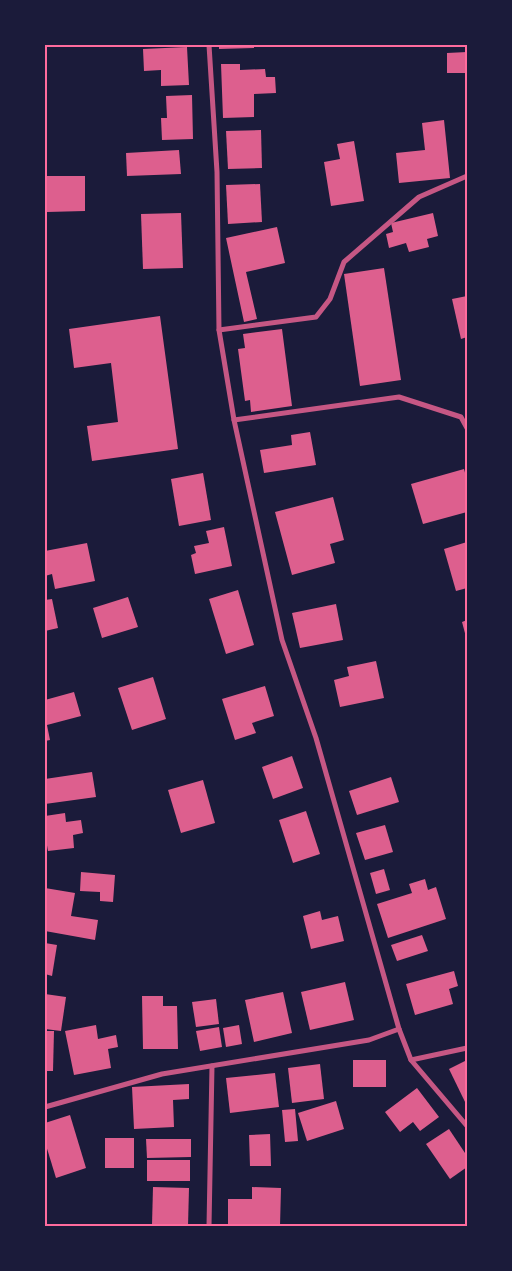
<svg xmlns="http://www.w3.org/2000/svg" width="512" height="1271" viewBox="0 0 512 1271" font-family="Roboto,sans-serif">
  <rect width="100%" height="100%" fill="#1b1b3a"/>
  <!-- building -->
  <g fill="#dd5f8e">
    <path d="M219,45H254V48L219,49Z"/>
    <path d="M187,47L189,85L161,86V70L144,71L143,49Z"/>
    <path d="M467,52V73H447V53Z"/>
    <path d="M221,64H240V70L265,69L266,77H275L276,93L254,94V117L223,118Z"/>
    <path d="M192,95L193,139L162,140L161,118H167L166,96Z"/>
    <path d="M444,120L450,178L399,183L396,153L425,150L422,123Z"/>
    <path d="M261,130L262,168L228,169L226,131Z"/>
    <path d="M354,141L364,201L331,206L324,162L340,159L337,144Z"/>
    <path d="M179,150L181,174L127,176L126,153Z"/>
    <path d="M47,176H85V211L47,212Z"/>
    <path d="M260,184L262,222L228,224L226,185Z"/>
    <path d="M181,213L183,268L143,269L141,214Z"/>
    <path d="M433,213L438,236L427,239L429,247L409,252L406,243L389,248L386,234L393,232L391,223Z"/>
    <path d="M277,227L285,263L246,272L257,319L244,322L226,238Z"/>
    <path d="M384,268L401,380L360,386L344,274Z"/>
    <path d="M467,296V337L461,339L452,299Z"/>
    <path d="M160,316L178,449L92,461L87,426L118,422L111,363L74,368L69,329Z"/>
    <path d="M282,329L292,406L251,412L250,400L245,401L238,349L245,348L243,334Z"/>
    <path d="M310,432L316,465L264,473L260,450L292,445L291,435Z"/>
    <path d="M464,469L467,480V512L423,524L411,484Z"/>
    <path d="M203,473L211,520L179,526L171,479Z"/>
    <path d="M333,497L344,540L330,544L335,563L292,575L275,512Z"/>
    <path d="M224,527L232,566L195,574L191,555L196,553L194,546L209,543L206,531Z"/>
    <path d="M467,542V588L456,591L444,549Z"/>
    <path d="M87,543L95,581L55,589L52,574L45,576V551Z"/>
    <path d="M238,590L254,645L226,654L209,599Z"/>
    <path d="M128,597L138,627L102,638L93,608Z"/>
    <path d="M52,599L58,628L45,631V600Z"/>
    <path d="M336,604L343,640L300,648L292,613Z"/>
    <path d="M467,620V637H466L462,622Z"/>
    <path d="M376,661L384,698L340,707L334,680L349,676L347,667Z"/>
    <path d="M153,677L166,719L132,730L118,688Z"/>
    <path d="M265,686L274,716L252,723L256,733L235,740L222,699Z"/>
    <path d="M74,692L81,716L47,725L50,740L45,741V700Z"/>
    <path d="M292,756L303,788L273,799L262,767Z"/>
    <path d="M92,772L96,797L45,804V779Z"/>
    <path d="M391,777L399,802L357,815L349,791Z"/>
    <path d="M203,780L215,823L181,833L168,790Z"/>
    <path d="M306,811L320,854L293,863L279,820Z"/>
    <path d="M65,813L66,822L81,820L83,833L73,835L74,848L48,851L45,834V816Z"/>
    <path d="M385,825L393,852L365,860L356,833Z"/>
    <path d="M384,869L390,890L376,894L370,873Z"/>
    <path d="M81,872L115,875L113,902L100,901V892L80,891Z"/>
    <path d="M425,879L428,890L436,887L446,919L388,938L377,904L412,893L409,884Z"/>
    <path d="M45,888L75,893L71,916L98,920L95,940L45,931Z"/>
    <path d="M320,911L322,920L338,916L344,941L311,949L303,916Z"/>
    <path d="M422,935L428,951L397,961L391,945Z"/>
    <path d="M45,943L57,945L52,976L45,974Z"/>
    <path d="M454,971L458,986L449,989L453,1004L415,1015L406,984Z"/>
    <path d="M345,982L354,1020L310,1030L301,992Z"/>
    <path d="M283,992L292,1033L254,1042L245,1000Z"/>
    <path d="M45,994L66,997L61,1031L45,1029Z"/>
    <path d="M142,996H163V1006H177L178,1049H143Z"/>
    <path d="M216,999L219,1024L196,1027L192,1002Z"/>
    <path d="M96,1025L98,1039L116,1035L118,1047L108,1049L111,1068L74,1075L65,1031Z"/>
    <path d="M239,1025L242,1044L226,1047L223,1028Z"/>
    <path d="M219,1027L222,1047L200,1051L196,1031Z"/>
    <path d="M45,1031H54L53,1071H45Z"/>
    <rect x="353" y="1060" width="33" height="27"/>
    <path d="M467,1060V1106L449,1069Z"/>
    <path d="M320,1064L324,1099L292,1103L288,1068Z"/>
    <path d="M275,1073L279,1107L230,1113L226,1078Z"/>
    <path d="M189,1084V1099L173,1100L174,1127L134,1129L132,1087Z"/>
    <path d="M417,1088L439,1117L420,1131L413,1122L400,1132L385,1112Z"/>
    <path d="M336,1101L344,1129L307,1141L298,1113Z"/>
    <path d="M295,1109L298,1141L285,1142L282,1110Z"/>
    <path d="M70,1115L86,1168L56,1178L45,1142V1123Z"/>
    <path d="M449,1129L467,1156V1167L450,1179L426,1144Z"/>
    <path d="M270,1134L271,1166H250L249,1135Z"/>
    <rect x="105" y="1138" width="29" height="30"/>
    <path d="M146,1139H191V1157L147,1158Z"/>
    <rect x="147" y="1160" width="43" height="21"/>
    <path d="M153,1187L189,1188L188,1226L152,1225Z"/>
    <path d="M252,1187L281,1188L280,1226H228V1199H252Z"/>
  </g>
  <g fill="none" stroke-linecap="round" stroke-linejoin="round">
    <!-- minor -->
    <g stroke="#c65784" stroke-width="5">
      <path d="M209,45L217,172L219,330L234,420L282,640L316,738L399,1029L411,1060L467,1126"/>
      <path d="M219,330L316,317L330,299L344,262L419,197L467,176"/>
      <path d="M234,420L399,397L461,417L467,428"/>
      <path d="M411,1060L467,1048"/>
      <path d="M45,1107L162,1074L369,1040L399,1029"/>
      <path d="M209,1226L212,1066"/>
    </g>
  </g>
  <!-- border -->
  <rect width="512" height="1271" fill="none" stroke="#1b1b3a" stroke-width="92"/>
  <rect x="46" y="46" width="420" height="1179" fill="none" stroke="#ff6b9d" stroke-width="2"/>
</svg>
